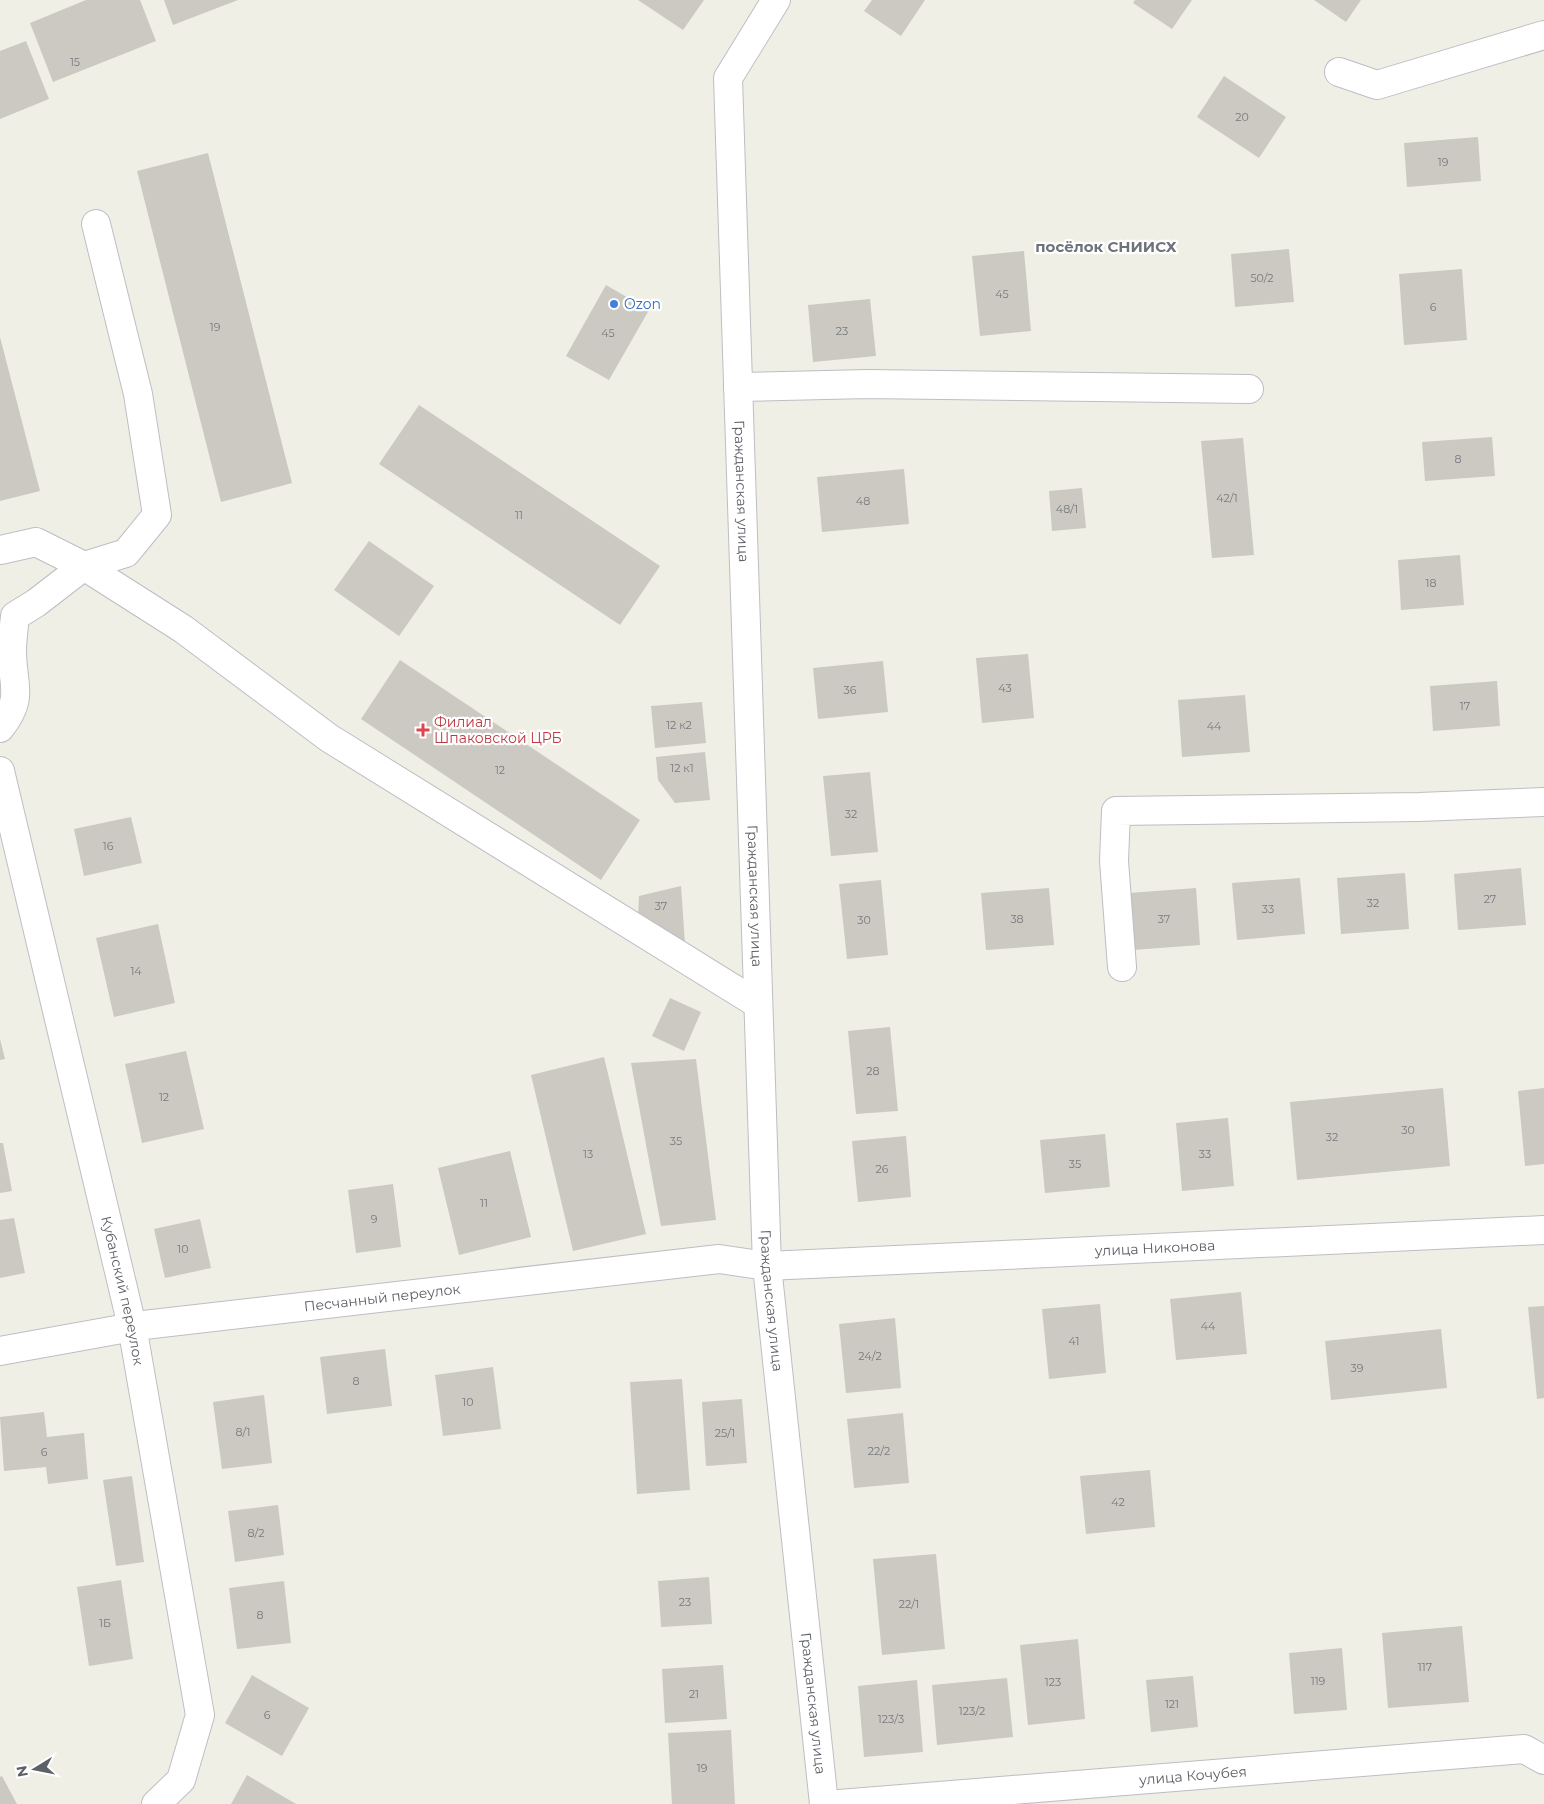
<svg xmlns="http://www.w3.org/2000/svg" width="1544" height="1804" viewBox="0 0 1544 1804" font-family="Montserrat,sans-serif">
  <rect width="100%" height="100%" fill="#f0efe5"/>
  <!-- building -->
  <g fill="#cbc9c2">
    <path d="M86,0H140L156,41L53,82L30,23Z"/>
    <path d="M164,0H238L173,25Z"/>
    <path d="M638,0H704L683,30Z"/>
    <path d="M872,0H925L901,36L864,11Z"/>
    <path d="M1135,0H1192L1172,29L1133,3Z"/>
    <path d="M1314,0H1361L1346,22Z"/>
    <path d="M26,41L49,99L0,119V51Z"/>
    <path d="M1224,76L1286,117L1259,158L1197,117Z"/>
    <path d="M1478,137L1481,181L1407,187L1404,143Z"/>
    <path d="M208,153L292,483L221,502L137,171Z"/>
    <path d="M1289,249L1294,302L1235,307L1231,254Z"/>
    <path d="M1024,251L1031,331L980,336L972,256Z"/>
    <path d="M1462,269L1467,340L1404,345L1399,274Z"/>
    <path d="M606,285L649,310L609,380L566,356Z"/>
    <path d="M870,299L876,356L813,362L808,305Z"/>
    <path d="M0,337L40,491L0,501Z"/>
    <path d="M419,405L660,566L620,625L379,464Z"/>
    <path d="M1492,437L1495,476L1425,481L1422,442Z"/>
    <path d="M1243,438L1254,555L1212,558L1201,441Z"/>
    <path d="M904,469L909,524L822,532L817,477Z"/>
    <path d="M1082,488L1086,528L1052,531L1049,491Z"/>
    <path d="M369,541L434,586L399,636L334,590Z"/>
    <path d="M1460,555L1464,605L1401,610L1398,560Z"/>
    <path d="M1028,654L1034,718L982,723L976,658Z"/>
    <path d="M400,660L640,820L601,880L361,719Z"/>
    <path d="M883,661L888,712L818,719L813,668Z"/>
    <path d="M1497,681L1500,726L1433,731L1430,686Z"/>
    <path d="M1245,695L1250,752L1182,757L1178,700Z"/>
    <path d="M702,702L706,743L655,748L651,706Z"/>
    <path d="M705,752L710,800L675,803L658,780L656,757Z"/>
    <path d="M870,772L878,852L831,856L823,776Z"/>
    <path d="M131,817L142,863L84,876L74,829Z"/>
    <path d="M1521,868L1526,925L1458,930L1454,874Z"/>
    <path d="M1405,873L1409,929L1341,934L1337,878Z"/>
    <path d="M1300,878L1305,934L1237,940L1232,883Z"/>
    <path d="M881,880L888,955L847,959L839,884Z"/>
    <path d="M681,886L685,944L638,916L639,896Z"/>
    <path d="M1049,888L1054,945L986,950L981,893Z"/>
    <path d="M1196,888L1200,945L1133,950L1129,893Z"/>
    <path d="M158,924L175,1003L114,1017L96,938Z"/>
    <path d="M670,998L701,1012L684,1051L652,1036Z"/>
    <path d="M890,1027L898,1111L856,1114L848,1031Z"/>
    <path d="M0,1039L5,1059L0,1060Z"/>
    <path d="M186,1051L204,1129L142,1143L125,1064Z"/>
    <path d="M604,1057L646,1234L573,1251L531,1075Z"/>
    <path d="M696,1059L716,1220L661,1226L631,1063Z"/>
    <path d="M1443,1088L1450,1166L1297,1180L1290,1102Z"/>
    <path d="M1544,1088V1164L1525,1166L1518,1091Z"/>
    <path d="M1228,1118L1234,1186L1182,1191L1176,1123Z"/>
    <path d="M1105,1134L1110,1187L1045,1193L1040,1140Z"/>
    <path d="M906,1136L911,1197L858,1202L852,1141Z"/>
    <path d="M0,1143H3L12,1191L0,1193Z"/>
    <path d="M510,1151L531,1237L459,1255L438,1168Z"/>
    <path d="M393,1184L401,1247L356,1253L348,1190Z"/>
    <path d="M14,1218L25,1273L0,1278V1220Z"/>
    <path d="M200,1219L211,1268L165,1278L154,1229Z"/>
    <path d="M1241,1292L1247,1354L1176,1360L1170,1299Z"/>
    <path d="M1100,1304L1106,1373L1049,1379L1042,1309Z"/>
    <path d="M1544,1306V1398L1537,1399L1528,1307Z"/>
    <path d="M895,1318L901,1388L846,1393L839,1324Z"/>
    <path d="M1441,1329L1447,1388L1331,1400L1325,1341Z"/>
    <path d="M385,1349L392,1406L327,1414L320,1357Z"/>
    <path d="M493,1367L501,1429L443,1436L435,1375Z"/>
    <path d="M682,1379L690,1490L637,1494L630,1382Z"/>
    <path d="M264,1395L272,1463L222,1469L213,1402Z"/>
    <path d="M742,1399L747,1463L706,1466L702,1402Z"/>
    <path d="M44,1412L47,1437L84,1433L88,1479L48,1484L46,1467L4,1471L0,1417Z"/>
    <path d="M903,1413L909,1483L854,1488L847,1419Z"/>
    <path d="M1150,1470L1155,1527L1086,1534L1080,1476Z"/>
    <path d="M132,1476L144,1562L116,1566L103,1480Z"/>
    <path d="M278,1505L284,1555L235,1562L228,1511Z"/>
    <path d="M936,1554L945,1649L882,1655L873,1559Z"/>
    <path d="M709,1577L712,1624L661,1627L658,1581Z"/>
    <path d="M121,1580L133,1659L89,1666L77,1587Z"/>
    <path d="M284,1581L291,1643L237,1649L229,1588Z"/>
    <path d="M1462,1626L1469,1702L1388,1708L1382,1633Z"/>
    <path d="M1078,1639L1085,1719L1028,1725L1020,1645Z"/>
    <path d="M1342,1648L1347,1710L1294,1714L1289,1653Z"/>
    <path d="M723,1665L727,1719L665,1723L662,1669Z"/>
    <path d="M252,1675L309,1708L282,1756L225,1723Z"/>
    <path d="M1193,1676L1198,1727L1151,1732L1146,1680Z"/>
    <path d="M1007,1678L1013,1737L937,1745L932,1685Z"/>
    <path d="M917,1680L923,1752L864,1757L858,1686Z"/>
    <path d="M731,1730L735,1804H672L668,1733Z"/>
    <path d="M247,1775L296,1804H231Z"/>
    <path d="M2,1776L17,1804H0V1777Z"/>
  </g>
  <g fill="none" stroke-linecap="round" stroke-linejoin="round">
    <!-- minor casing -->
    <g stroke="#bdbec5" stroke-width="30">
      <g id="minor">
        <path id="s1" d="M776,0L728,78L767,1266L824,1804"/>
        <path d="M1339,72L1377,85L1544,35"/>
        <path d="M738,387L868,384L1249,389"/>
        <path d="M0,550L36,542L84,566L183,629L329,738L758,1004"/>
        <path d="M0,728C25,697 12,685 12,651C12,639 14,627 15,616L36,603L84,566L126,553L157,515L138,394L96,224"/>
        <path id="s2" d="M0,771L132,1326L200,1715L181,1780L156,1804"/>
        <path d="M1122,967L1114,861L1116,811L1419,807L1544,802"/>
        <path id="s3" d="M0,1351L144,1325L719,1259L767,1266L1544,1230"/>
        <path id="s4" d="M839,1804L1524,1749L1544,1760"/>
      </g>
    </g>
    <!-- minor -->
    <use href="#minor" stroke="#fff" stroke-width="28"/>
  </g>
  <!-- markers -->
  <circle fill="#3f7fe0" stroke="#fff" stroke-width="2" cx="614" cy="304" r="5"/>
  <path fill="#e0444e" stroke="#fff" stroke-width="2" d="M420.5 722.5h5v5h5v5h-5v5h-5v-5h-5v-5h5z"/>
  <g text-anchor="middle" stroke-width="4.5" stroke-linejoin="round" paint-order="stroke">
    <!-- number labels -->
    <g font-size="11" fill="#787a7e">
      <text x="75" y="66">15</text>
      <text x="1242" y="121">20</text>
      <text x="1443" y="166">19</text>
      <text x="1262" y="282">50/2</text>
      <text x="1002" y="298">45</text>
      <text x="1433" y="311">6</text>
      <text x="215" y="331">19</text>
      <text x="842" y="335">23</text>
      <text x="608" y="337">45</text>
      <text x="1458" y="463">8</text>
      <text x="1227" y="502">42/1</text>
      <text x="863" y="505">48</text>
      <text x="1067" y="513">48/1</text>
      <text x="519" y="519">11</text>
      <text x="1431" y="587">18</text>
      <text x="1005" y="692">43</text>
      <text x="850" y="694">36</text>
      <text x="1465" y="710">17</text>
      <text x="679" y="729">12 к2</text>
      <text x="1214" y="730">44</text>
      <text x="682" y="772">12 к1</text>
      <text x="500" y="774">12</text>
      <text x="851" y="818">32</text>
      <text x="108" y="850">16</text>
      <text x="1490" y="903">27</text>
      <text x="1373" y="907">32</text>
      <text x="661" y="910">37</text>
      <text x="1268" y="913">33</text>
      <text x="1017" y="923">38</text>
      <text x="1164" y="923">37</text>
      <text x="864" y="924">30</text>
      <text x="136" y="975">14</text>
      <text x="873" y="1075">28</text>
      <text x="164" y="1101">12</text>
      <text x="1408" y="1134">30</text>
      <text x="1332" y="1141">32</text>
      <text x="676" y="1145">35</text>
      <text x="588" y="1158">13</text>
      <text x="1205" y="1158">33</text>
      <text x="1075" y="1168">35</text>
      <text x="882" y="1173">26</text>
      <text x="484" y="1207">11</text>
      <text x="374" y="1223">9</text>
      <text x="183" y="1253">10</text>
      <text x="1208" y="1330">44</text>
      <text x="1074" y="1345">41</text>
      <text x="870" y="1360">24/2</text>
      <text x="1357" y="1372">39</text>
      <text x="356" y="1385">8</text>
      <text x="468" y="1406">10</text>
      <text x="243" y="1436">8/1</text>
      <text x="725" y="1437">25/1</text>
      <text x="879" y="1455">22/2</text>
      <text x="44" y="1456">6</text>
      <text x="1118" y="1506">42</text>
      <text x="256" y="1537">8/2</text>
      <text x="685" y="1606">23</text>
      <text x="909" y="1608">22/1</text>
      <text x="260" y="1619">8</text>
      <text x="105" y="1627">1Б</text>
      <text x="1425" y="1671">117</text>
      <text x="1318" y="1685">119</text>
      <text x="1053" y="1686">123</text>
      <text x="694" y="1698">21</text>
      <text x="1172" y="1708">121</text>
      <text x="972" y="1715">123/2</text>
      <text x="267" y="1719">6</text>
      <text x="891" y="1723">123/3</text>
      <text x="702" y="1772">19</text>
    </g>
    <!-- shop labels -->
    <g font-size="14" fill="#366cbe" stroke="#fff" text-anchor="start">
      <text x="624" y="309">Ozon</text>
    </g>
    <!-- street labels -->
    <g font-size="14" fill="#5d6067" stroke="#fff">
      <text dy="5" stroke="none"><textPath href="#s1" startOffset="505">Гражданская улица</textPath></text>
      <text dy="5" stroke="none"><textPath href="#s1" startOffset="910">Гражданская улица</textPath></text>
      <text dy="5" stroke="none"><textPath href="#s3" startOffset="1162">улица Никонова</textPath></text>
      <text dy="5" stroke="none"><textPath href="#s2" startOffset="534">Кубанский переулок</textPath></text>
      <text dy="5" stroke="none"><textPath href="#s3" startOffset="386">Песчанный переулок</textPath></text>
      <text dy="5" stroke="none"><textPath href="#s1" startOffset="1315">Гражданская улица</textPath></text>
      <text dy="5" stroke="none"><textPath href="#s1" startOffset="1720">Гражданская улица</textPath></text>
      <text dy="5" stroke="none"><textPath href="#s4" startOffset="355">улица Кочубея</textPath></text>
    </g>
    <!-- health labels -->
    <g font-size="14" fill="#be3a42" stroke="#fff" text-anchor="start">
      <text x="434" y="727">Филиал<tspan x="434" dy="16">Шпаковской ЦРБ</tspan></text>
    </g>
    <!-- neighbourhood labels -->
    <g font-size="15" font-weight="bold" fill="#6e7279" stroke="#fff">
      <text x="1106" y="252">посёлок СНИИСХ</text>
    </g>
  </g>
  <!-- north arrow -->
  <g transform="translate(35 1769) rotate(260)" stroke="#ffffff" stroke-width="4" paint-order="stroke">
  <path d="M0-4L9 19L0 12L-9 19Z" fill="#5d6067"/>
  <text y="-8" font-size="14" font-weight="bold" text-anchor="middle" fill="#5d6067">N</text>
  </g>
</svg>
